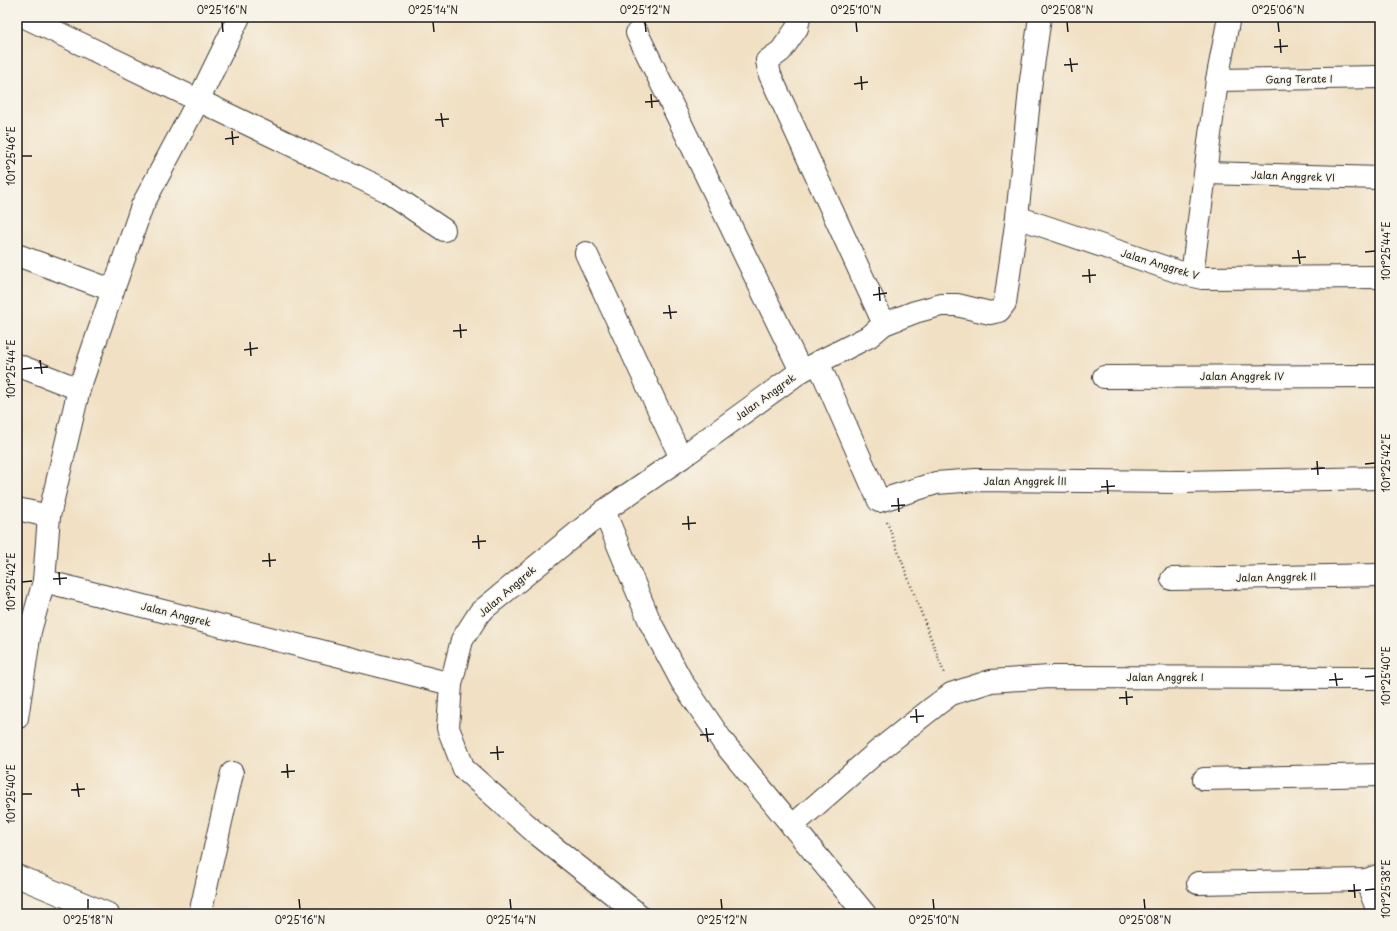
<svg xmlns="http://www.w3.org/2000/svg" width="1397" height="931" viewBox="0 0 1397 931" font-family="'Playpen Sans',sans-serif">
  <rect width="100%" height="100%" fill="#f7f3e8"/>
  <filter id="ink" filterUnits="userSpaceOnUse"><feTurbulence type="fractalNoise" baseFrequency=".025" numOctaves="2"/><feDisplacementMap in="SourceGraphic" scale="8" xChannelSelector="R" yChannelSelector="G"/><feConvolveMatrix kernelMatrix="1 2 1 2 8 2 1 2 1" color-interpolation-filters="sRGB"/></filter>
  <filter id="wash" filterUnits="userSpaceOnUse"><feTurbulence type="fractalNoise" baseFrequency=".012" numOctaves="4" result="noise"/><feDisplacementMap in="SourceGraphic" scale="16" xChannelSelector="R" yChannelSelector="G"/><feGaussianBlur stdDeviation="0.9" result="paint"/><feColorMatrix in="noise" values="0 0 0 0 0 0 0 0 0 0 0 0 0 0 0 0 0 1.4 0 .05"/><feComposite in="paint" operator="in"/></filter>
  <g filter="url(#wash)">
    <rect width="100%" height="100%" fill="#f1e0c3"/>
  </g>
  <g filter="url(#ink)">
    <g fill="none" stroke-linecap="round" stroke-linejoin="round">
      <!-- minor casing -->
      <g stroke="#3c3935" stroke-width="24">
        <g id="minor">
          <path d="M25,17L385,190L444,230"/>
          <path d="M799,17L797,28L781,51L767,61L770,75L884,324"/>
          <path d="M637,33L801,371"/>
          <path d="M1217,80L1380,77"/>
          <path d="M1206,173L1380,178"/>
          <path d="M1017,217L1179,272L1202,278L1380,277"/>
          <path d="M586,253L681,458"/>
          <path d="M17,255L112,290"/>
          <path d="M1192,275L1217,80L1229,17"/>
          <path d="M818,362L879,501L936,483L976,480L1181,482L1380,478"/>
          <path d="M17,365L79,389"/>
          <path d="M1104,377L1380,376"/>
          <path d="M17,509L49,516"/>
          <path d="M604,511L650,622L682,682L723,742L865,914"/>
          <path d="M1172,579L1380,575"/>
          <path d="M44,581L451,684"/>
          <path d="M17,718L30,631L44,581L49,516L79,389L142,206L198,101L239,17"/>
          <path d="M1204,779L1380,775"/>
          <path d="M792,826L878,751L935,706L951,694L991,681L1050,677L1380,678"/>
          <path d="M17,876L108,914"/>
          <path d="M1366,880L1379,914"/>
          <path d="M1198,883L1366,880L1380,875"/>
          <path d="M200,914L232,773"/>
          <path d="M638,914L537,834L464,769L448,728L451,684L462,640L480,612L604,511L681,458L801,371L870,336L884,324L915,312L941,305H957L990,313L999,311L1005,303L1017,217L1031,80L1040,17"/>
        </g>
      </g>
      <!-- path -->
      <path stroke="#3c3935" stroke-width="2.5" stroke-dasharray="1 3" stroke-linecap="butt" d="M887,522L944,673"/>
      <!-- minor -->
      <use href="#minor" stroke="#fff" stroke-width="22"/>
    </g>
  </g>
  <!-- ticks -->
  <path fill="none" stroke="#1c1c1c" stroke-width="1.5" d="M222,22L223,32M433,22L434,32M645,22L646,32M856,22L857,32M1067,22L1068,32M1278,22L1279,32M1280,39L1281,53M1274,47L1288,46M1070,58L1072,72M1064,65L1078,64M861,76L862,90M854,84L868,82M651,94L652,108M645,102L659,101M441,113L443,127M435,120L449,119M232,131L233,145M225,139L239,137M22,156H32M1298,250L1300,264M1365,252L1375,251M1292,258L1306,257M1089,269L1090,283M1082,276L1096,275M879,287L880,301M873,295L887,293M669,305L671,319M663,313L677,312M460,324L461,338M453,331L467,330M250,342L251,356M244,350L258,348M40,360L42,374M34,368L48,367M22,369L32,368M1317,461L1318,475M1365,464L1375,463M1311,469L1325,468M1107,480L1108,494M1101,487L1115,486M898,498L899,512M891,506L905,505M688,516L689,530M682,524L696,523M478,535L479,549M472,542L486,541M269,553L270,567M262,561L276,560M59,572L60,585M53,579L67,578M22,582L32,581M1335,673L1337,686M1365,677L1375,676M1329,680L1343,679M1126,691L1127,705M1119,698L1133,697M916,709L917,723M910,717L924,716M706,728L708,742M700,735L714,734M497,746L498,760M490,753L504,752M287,764L288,778M281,772L295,771M77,783L79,797M71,790L85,789M22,794H32M1354,884L1355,898M1365,890L1375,889M1348,891L1361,890M88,899V909M299,899L300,909M510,899L511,909M721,899L722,909M933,899L934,909M1144,899L1145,909"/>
  <g text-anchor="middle" stroke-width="3" stroke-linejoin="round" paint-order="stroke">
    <!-- street labels -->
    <g font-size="10" fill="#1c1c1c" stroke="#f7f3e8">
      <text transform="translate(1299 79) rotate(-1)" y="4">Gang Terate I</text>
      <text transform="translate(1293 176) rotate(2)" y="4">Jalan Anggrek VI</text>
      <text transform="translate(1160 264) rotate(17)" y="4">Jalan Anggrek V</text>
      <text x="1242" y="380">Jalan Anggrek IV</text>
      <text transform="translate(765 397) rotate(-36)" y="4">Jalan Anggrek</text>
      <text x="1025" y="485">Jalan Anggrek III</text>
      <text transform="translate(1276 577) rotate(-1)" y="4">Jalan Anggrek II</text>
      <text transform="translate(507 591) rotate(-41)" y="4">Jalan Anggrek</text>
      <text transform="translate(176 614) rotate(14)" y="4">Jalan Anggrek</text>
      <text x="1165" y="681">Jalan Anggrek I</text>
    </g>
  </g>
  <!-- margin -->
  <rect width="1397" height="931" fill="none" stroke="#f7f3e8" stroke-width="44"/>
  <rect x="22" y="22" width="1353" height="887" fill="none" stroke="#1c1c1c" stroke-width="1.5"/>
  <g font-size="10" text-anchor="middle" fill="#1c1c1c">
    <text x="222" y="14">0°25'16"N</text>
    <text x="433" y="14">0°25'14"N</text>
    <text x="645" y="14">0°25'12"N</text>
    <text x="856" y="14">0°25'10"N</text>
    <text x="1067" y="14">0°25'08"N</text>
    <text x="1278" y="14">0°25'06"N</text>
    <text transform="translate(11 156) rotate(-90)" y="4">101°25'46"E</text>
    <text transform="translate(1386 251) rotate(-90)" y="4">101°25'44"E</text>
    <text transform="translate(11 369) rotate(-90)" y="4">101°25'44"E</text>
    <text transform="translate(1386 463) rotate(-90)" y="4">101°25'42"E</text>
    <text transform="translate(11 582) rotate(-90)" y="4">101°25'42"E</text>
    <text transform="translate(1386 676) rotate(-90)" y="4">101°25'40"E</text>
    <text transform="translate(11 794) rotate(-90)" y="4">101°25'40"E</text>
    <text transform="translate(1386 889) rotate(-90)" y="4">101°25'38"E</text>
    <text x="88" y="924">0°25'18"N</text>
    <text x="300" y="924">0°25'16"N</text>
    <text x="511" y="924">0°25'14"N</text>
    <text x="722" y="924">0°25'12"N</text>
    <text x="934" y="924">0°25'10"N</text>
    <text x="1145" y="924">0°25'08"N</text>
  </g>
</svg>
